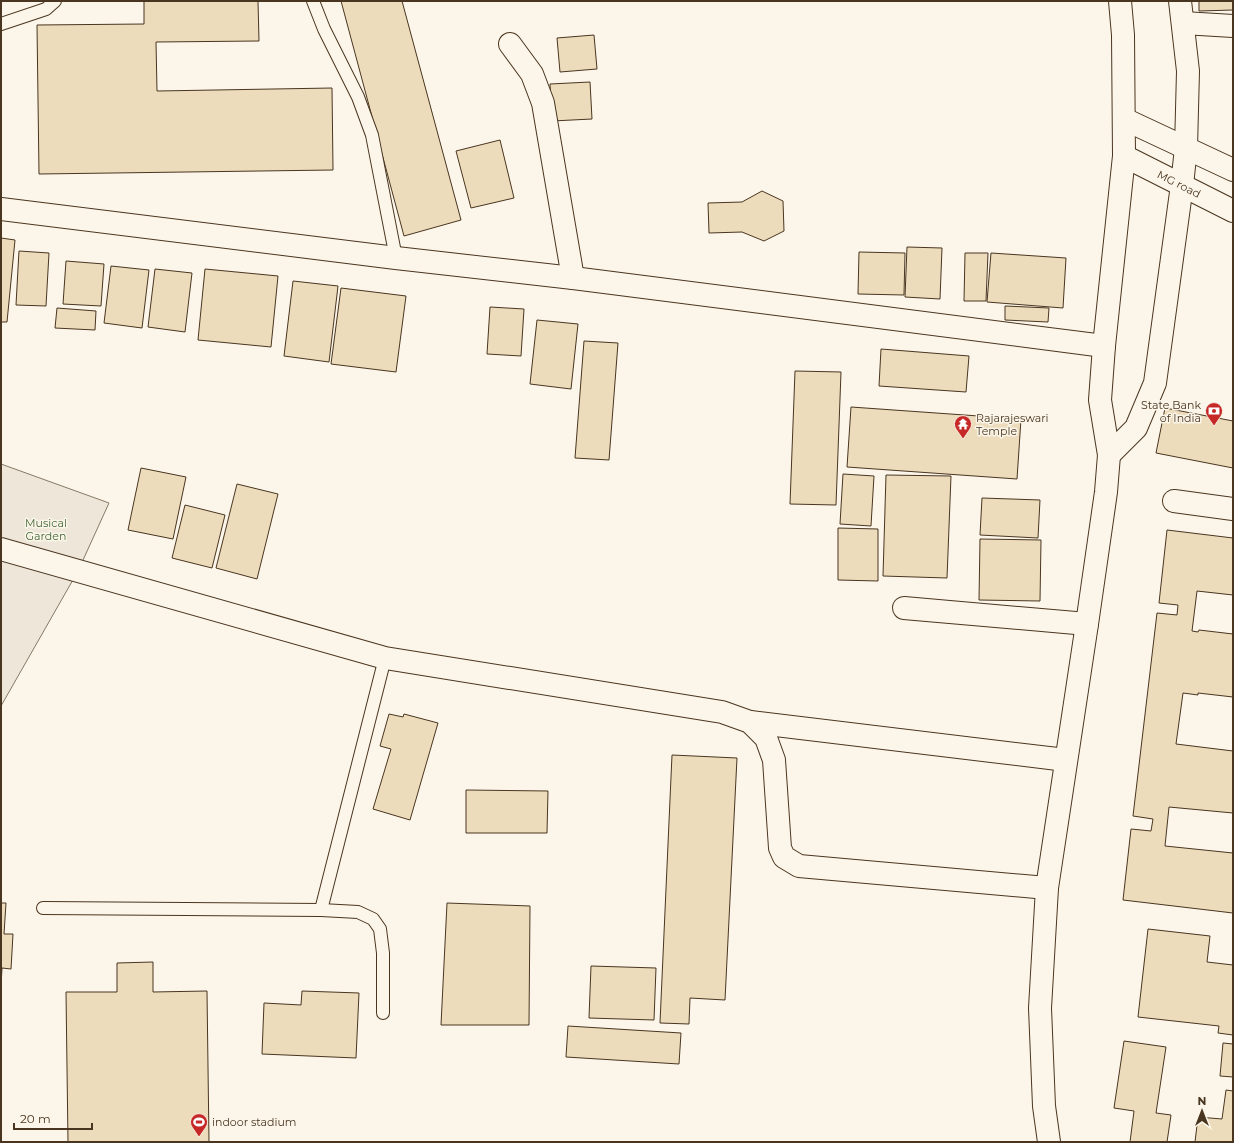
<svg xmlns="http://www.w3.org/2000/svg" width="1234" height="1143" viewBox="0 0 1234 1143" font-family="Montserrat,sans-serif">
  <rect width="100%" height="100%" fill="#fbf6e9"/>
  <!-- green -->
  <path fill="#ede6d9" stroke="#887966" d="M1,464L109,503L78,571L1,706Z"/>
  <!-- building -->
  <g fill="#ecdcbc" stroke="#4a3520">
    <path d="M144,1H258L259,41L156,42L157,91L332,88L333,170L39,174L37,25L144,24Z"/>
    <path d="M341,1H402L461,220L404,236Z"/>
    <path d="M1199,1H1233V10L1199,11Z"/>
    <path d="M594,35L597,69L560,72L557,38Z"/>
    <path d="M590,82L592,119L552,121L550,84Z"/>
    <path d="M500,140L514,198L471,208L456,151Z"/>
    <path d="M762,191L783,201L784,231L764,241L742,232L709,233L708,203L742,202Z"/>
    <path d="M1,238L15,240L7,322H1Z"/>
    <path d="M907,247L942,248L940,299L905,297Z"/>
    <path d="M19,251L49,253L46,306L16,305Z"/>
    <path d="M859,252L905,253L904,295L858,294Z"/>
    <path d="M965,253H988L986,301H964Z"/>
    <path d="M991,253L1066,258L1063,308L987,302Z"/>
    <path d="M66,261L104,264L101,306L63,304Z"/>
    <path d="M111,266L149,270L142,328L104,323Z"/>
    <path d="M155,269L192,273L185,332L148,327Z"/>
    <path d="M205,269L278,276L271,347L198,340Z"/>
    <path d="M293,281L338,286L329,362L284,356Z"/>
    <path d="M341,288L406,296L396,372L331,364Z"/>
    <path d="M1005,306L1049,308L1048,322L1005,320Z"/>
    <path d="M490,307L524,309L521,356L487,354Z"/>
    <path d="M57,308L96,311L95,330L55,328Z"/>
    <path d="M537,320L578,324L571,389L530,384Z"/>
    <path d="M584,341L618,343L609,460L575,458Z"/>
    <path d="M881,349L969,356L966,392L879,386Z"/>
    <path d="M795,371L841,372L836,505L790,504Z"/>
    <path d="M851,407L1021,419L1017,479L847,467Z"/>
    <path d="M1165,408L1233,421V468L1156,453Z"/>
    <path d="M141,468L186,477L173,539L128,530Z"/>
    <path d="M843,474L874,476L871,526L840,524Z"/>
    <path d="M886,475L951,476L947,578L883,576Z"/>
    <path d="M237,484L278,494L257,579L216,568Z"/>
    <path d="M982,498L1040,500L1038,538L980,535Z"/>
    <path d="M185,505L225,515L212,568L172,558Z"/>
    <path d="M838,528L878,529V581L838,580Z"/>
    <path d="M1167,530L1233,538V595L1197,591L1192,631L1198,632L1199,630L1233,634V697L1198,693V695L1183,693L1176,744L1233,751V813L1169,807L1165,846L1233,853V913L1123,900L1131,829L1151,831L1153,819L1133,816L1157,613L1177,615L1178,605L1159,603Z"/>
    <path d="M980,539L1041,540L1040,601L979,600Z"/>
    <path d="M389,714L403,717L404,714L438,723L410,820L373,809L391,749L380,746Z"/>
    <path d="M672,755L737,758L725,1000L690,998L689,1024L660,1023Z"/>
    <path d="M466,790L548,791L547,833H466Z"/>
    <path d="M1,903H6L4,934H13L11,969L2,968L1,986Z"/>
    <path d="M447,903L530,906L529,1025H441Z"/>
    <path d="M1148,929L1210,936L1207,962L1233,965V1035L1218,1033L1219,1026L1138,1017Z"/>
    <path d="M153,962V992L207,991L209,1142H68L66,992H117V963Z"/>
    <path d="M591,966L656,968L654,1020L589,1018Z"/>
    <path d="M302,991L359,993L356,1058L262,1054L264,1003L301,1005Z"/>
    <path d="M568,1026L681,1033L679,1064L566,1057Z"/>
    <path d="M1124,1041L1166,1047L1156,1113L1171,1115L1167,1142H1130L1134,1111L1114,1108Z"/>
    <path d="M1223,1043L1233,1044V1077L1220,1076Z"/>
    <path d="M1226,1090L1233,1091V1142H1195L1198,1117L1222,1119Z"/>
  </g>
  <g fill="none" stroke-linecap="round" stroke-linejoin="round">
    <!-- lane casing -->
    <g stroke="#4a3520" stroke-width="14">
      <g id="lane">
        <path d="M313,1L324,29L358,97L372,135L396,258"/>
        <path d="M1,24L46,9L55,1"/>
        <path d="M43,908L321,910L385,658"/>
        <path d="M321,910L358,912L373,919L380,929L383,953V1013"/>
      </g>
    </g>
    <!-- street casing -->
    <g stroke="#4a3520" stroke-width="24">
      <g id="street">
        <path d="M1183,23L1233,26"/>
        <path d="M510,44L532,74L543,103L573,278"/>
        <path d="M1,209L396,258L573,278L1104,346"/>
        <path d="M1174,501L1233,509"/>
        <path d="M1,549L385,658L722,712L750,722L766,738L774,760L780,848L784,857L799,866L1047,888"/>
        <path d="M904,608L1087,624"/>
        <path d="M750,722L1066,760"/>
      </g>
    </g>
    <!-- secondary casing -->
    <g stroke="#4a3520" stroke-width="24">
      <g id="secondary">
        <path d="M1124,119L1233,170"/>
        <path d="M1124,156L1233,211"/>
      </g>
    </g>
    <!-- highway casing -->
    <g stroke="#4a3520" stroke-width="24">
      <g id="highway">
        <path d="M1109,455L1136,428L1155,383L1182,185L1186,148L1188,71L1180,1"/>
        <path d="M1049,1142L1044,1106L1040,1008L1047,888L1087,624L1106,492L1109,455L1100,400L1104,346L1124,156L1123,35L1120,1"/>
      </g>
    </g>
    <!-- lane -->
    <use href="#lane" stroke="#fbf6e9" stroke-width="12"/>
    <!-- street -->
    <use href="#street" stroke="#fbf6e9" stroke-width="22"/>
    <!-- secondary -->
    <use href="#secondary" stroke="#fbf6e9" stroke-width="22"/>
    <!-- highway -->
    <use href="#highway" stroke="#fbf6e9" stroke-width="22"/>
  </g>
  <!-- icons -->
  <defs>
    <g id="bank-pin" transform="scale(0.9)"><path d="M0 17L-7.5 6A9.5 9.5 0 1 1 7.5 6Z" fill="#c62828" stroke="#fbf6e9"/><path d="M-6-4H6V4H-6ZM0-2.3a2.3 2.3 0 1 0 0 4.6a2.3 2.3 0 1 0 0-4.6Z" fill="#fff"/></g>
    <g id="temple-pin" transform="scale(0.9)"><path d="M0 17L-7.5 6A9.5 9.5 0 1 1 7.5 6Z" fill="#c62828" stroke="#fbf6e9"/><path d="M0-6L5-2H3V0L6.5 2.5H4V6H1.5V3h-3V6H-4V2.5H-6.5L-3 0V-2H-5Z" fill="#fff"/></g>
    <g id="stadium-pin" transform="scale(0.9)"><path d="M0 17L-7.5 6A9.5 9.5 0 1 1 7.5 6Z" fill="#c62828" stroke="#fbf6e9"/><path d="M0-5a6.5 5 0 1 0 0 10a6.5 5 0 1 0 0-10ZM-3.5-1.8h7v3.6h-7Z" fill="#fff"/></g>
  </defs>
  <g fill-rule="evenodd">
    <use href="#bank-pin" x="1214" y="411"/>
    <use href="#temple-pin" x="963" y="424"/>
    <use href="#stadium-pin" x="199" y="1122"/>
  </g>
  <g text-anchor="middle" stroke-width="3" stroke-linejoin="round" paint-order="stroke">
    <!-- street labels -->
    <g font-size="11" fill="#4a3520" stroke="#fbf6e9">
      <text transform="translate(1179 184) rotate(27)" y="4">MG road</text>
    </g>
    <!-- poi labels -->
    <g font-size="11" fill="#4a3520" stroke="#fbf6e9" text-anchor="start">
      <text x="1201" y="409" text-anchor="end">State Bank<tspan x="1201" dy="13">of India</tspan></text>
      <text x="976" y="422">Rajarajeswari<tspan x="976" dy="13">Temple</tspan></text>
      <text x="212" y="1126">indoor stadium</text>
    </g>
    <!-- park labels -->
    <g font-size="11" fill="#436837" stroke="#fbf6e9">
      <text x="46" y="527">Musical<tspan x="46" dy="13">Garden</tspan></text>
    </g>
  </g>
  <!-- border -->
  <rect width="1234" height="1143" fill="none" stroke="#4a3520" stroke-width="4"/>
  <!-- north arrow -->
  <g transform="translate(1202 1111)" stroke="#fbf6e9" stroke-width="3" paint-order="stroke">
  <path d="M0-3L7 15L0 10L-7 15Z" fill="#4a3520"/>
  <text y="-6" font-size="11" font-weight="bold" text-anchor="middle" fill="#4a3520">N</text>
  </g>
  <!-- scale -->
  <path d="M14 1123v6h78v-6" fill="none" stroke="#4a3520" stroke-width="2"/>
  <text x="20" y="1123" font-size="12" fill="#4a3520" stroke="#fbf6e9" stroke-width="3" paint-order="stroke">20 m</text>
</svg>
